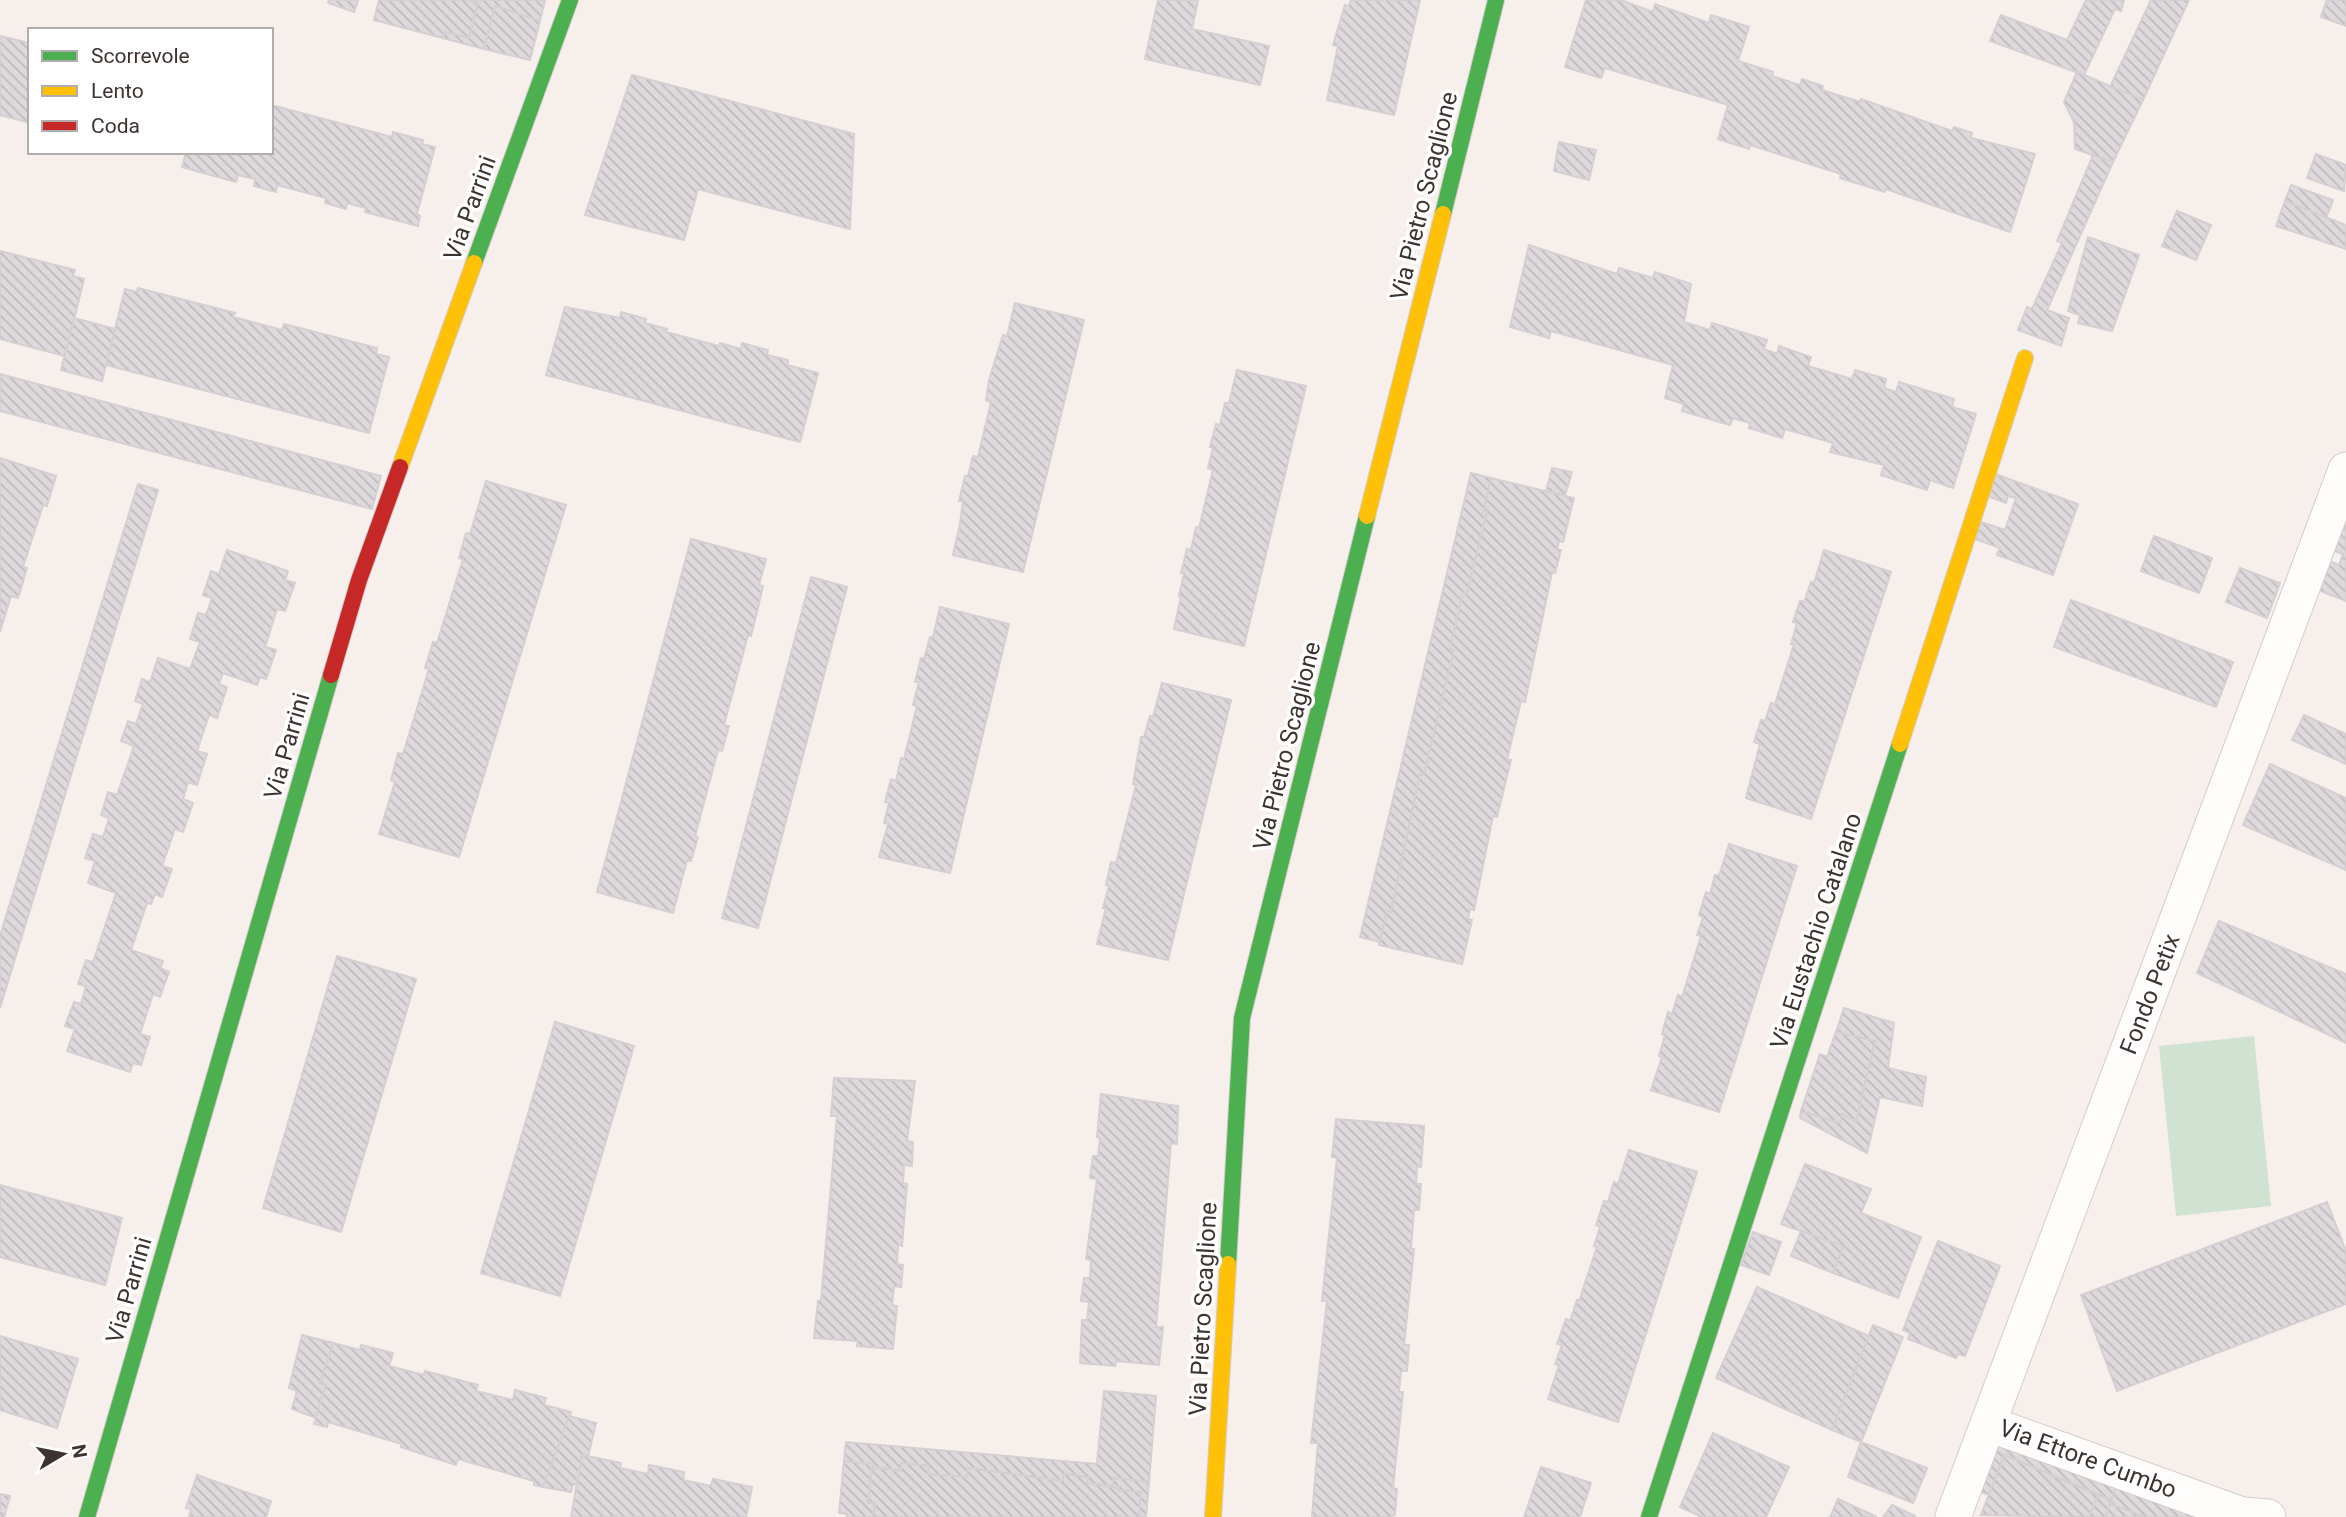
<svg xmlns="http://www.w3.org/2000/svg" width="2346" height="1517" viewBox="0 0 2346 1517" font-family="Roboto,sans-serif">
  <defs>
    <pattern id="building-back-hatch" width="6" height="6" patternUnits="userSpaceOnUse" patternTransform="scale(1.75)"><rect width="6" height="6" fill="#ded9dc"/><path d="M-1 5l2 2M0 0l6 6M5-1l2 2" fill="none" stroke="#bfbbbd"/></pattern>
  </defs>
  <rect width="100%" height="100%" fill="#f7efec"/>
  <!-- grass -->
  <path fill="#d0e2d2" d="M2254,1036L2271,1206L2176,1216L2159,1046Z"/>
  <!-- building -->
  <g fill="url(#building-back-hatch)" stroke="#d4cfd1" stroke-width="2">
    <path d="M329,0H358L354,12L328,3Z"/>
    <path d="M379,0H468L478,2L469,38L445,32L443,38L374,20Z"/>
    <path d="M468,0H545L540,21L495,6L484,49L443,38L445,32L469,38L478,2Z"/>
    <path d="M1158,0H1198L1192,29L1269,46L1260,85L1145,59Z"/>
    <path d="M1351,0H1420L1394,115L1327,100L1338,46L1333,45L1345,5L1349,6Z"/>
    <path d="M1586,0H1621L1653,12L1655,4L1709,23L1711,15L1749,27L1738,61L1773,72L1772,76L1800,85L1802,79L1823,86L1822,90L1860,102L1861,99L1952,131L1954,127L1972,133L1971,138L2035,154L2010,232L1886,189L1885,192L1840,178L1841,174L1750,145L1749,149L1718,139L1728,105L1605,68L1601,78L1565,67Z"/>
    <path d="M2086,0H2124L2121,11L2115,9L2084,75L1990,41L2001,15L2067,40Z"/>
    <path d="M2151,0H2189L2143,100L2110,87Z"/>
    <path d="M2327,0H2346V26L2321,17Z"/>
    <path d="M495,6L540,21L530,60L484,49Z"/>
    <path d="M0,36L30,43V123L0,115Z"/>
    <path d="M2077,72L2143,100L2113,162L2075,149L2074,122L2064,102Z"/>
    <path d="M632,75L854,134L850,229L698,189L684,240L585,215Z"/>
    <path d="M271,105L392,137L393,132L423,140L422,144L435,147L417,214L420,216L418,226L365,212L366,208L347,203L346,209L325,203L326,198L277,185L276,192L254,186L255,179L238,175L236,182L182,167L186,152H271Z"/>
    <path d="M1559,142L1596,150L1589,180L1554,171Z"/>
    <path d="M2316,154L2346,165L2344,191L2307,178Z"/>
    <path d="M2093,155L2113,162L2047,310L2069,318L2061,346L2018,330L2027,307L2032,309L2062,243L2057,241Z"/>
    <path d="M2291,185L2333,200L2326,218L2285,201Z"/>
    <path d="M2285,201L2346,225V249L2276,226Z"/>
    <path d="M2177,211L2211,225L2196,260L2162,246Z"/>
    <path d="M2088,237L2139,255L2112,331L2078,323L2080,315L2068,311Z"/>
    <path d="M1529,245L1617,274L1619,268L1653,278L1655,272L1691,284L1684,322L1710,330L1712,323L1767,340L1764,349L1777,354L1779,346L1811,357L1808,366L1852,379L1855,370L1886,379L1884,388L1896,392L1899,382L1954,399L1952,407L1976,414L1953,488L1930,480L1927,490L1881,475L1884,465L1830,452L1833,443L1785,429L1782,438L1749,428L1750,423L1733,418L1730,425L1682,411L1684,404L1665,398L1673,365L1551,331L1549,338L1510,327Z"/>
    <path d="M0,251L75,270L73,276L84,279L65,356L0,339Z"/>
    <path d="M138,288L235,313L233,317L282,330L284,324L377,348L376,354L389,357L369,433L106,365L125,289L137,292Z"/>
    <path d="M1015,303L1084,320L1023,572L953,555L960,524L963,501H959L965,476H968L973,456L978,457L991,402L986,400L989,380L1003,335L1007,336Z"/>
    <path d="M565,307L620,318L621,312L646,319L645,323L667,329L666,332L719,346L720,343L741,349L742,343L768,350L767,355L788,360L787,365L818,373L800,442L546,375Z"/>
    <path d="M74,318L115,329L102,381L61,370Z"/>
    <path d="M1237,370L1306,386L1244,646L1174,629L1181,596H1179L1184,573H1181L1187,549L1191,550L1196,527L1199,528L1213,470L1208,468L1213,448L1210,447L1216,424L1220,425L1225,403H1229Z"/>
    <path d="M0,374L381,476L372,509L0,411Z"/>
    <path d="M0,458L56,476L47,506L43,505L23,567L27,568L18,598L11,596L0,632Z"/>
    <path d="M1552,468L1572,472L1565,495L1546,491Z"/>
    <path d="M1471,473L1491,478L1484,510L1487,511L1467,594L1463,593L1450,649L1454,650L1424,775L1420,774L1391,912L1387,911L1380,942L1360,937Z"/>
    <path d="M1995,474L2078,504L2053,575L1997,555L2000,548L1975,539L1981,522L2005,530L2016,498L2008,496L2006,503L1987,496Z"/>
    <path d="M1491,478L1574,498L1563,542L1559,541L1557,549L1561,550L1555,573L1552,572L1525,702L1521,701L1507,760H1511L1497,817L1493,816L1474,910L1470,909L1468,919L1472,920L1462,964L1379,945L1387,911L1391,912L1420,774L1424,775L1454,650L1450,649L1463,593L1467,594L1487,511L1484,510Z"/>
    <path d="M486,481L566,505L459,857L379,834L395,782L391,780L398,753L403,754L429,669L425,668L433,642L437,643L463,559L459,558L466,533L470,534Z"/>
    <path d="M138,484L158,490L0,1008V936Z"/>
    <path d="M2346,513V601L2318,590L2329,561L2339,565L2343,554L2332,550Z"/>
    <path d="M2154,536L2212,558L2199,593L2141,571Z"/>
    <path d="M691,539L766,559L759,585L763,586L757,612L751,636L748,635L724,725L729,726L722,751L718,750L695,836L698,837L691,861L687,860L673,913L597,892Z"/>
    <path d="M227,550L288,571L285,580L295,583L285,611L277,609L265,647L276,650L266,679L260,677L257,685L223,673L219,684L227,687L217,718L209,715L197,751L207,754L197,785L188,782L183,799L193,803L183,832L175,829L162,866L172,869L162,897L155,894L151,904L147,903L131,950L163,961L160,968L169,972L160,997L153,994L140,1034L150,1037L141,1065L133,1063L130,1072L67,1051L75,1029L65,1026L74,1002L81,1004L86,986L78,984L86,960L93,962L116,893L88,883L95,861L85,858L93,834L103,837L109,818L101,815L108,792L117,795L134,746L121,741L128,721L136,724L143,704L135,701L142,679L150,682L158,658L190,669L200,642L190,639L198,613L206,615L212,598L203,595L211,571L219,574Z"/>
    <path d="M1824,550L1891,572L1811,819L1746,798L1760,744L1754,742L1761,720L1765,721L1771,703L1775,704L1794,644H1791L1797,623L1793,622L1800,601L1804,602L1811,582L1814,583Z"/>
    <path d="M2240,568L2280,583L2267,618L2226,602Z"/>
    <path d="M811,577L847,587L758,928L722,918Z"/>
    <path d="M2071,600L2233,662L2216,707L2054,647Z"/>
    <path d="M940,607L1009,624L950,873L879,857L888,824L884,823L889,803L885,802L891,779L896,781L901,758L904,759L917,706L913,705L919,682H915L921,658L924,659L930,637H933Z"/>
    <path d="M1162,683L1231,700L1168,960L1097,944L1106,908H1103L1109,886L1106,885L1111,862L1116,863L1136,785L1133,784L1141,737H1144L1150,716L1153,717Z"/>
    <path d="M2304,715L2346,734V764L2292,740Z"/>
    <path d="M2270,764L2346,798V870L2243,825Z"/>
    <path d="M1729,844L1797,866L1719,1112L1651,1090L1662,1057L1659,1056L1665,1035L1662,1034L1668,1012L1672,1014L1678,995L1682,997L1701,936L1697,935L1703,917L1699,915L1706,892L1710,894L1715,875L1719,876Z"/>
    <path d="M2219,921L2346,974V1043L2197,973Z"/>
    <path d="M337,956L416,979L341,1232L263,1208Z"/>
    <path d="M1844,1008L1894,1023L1888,1068L1926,1077L1922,1106L1880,1097L1867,1153L1800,1118L1801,1111L1840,1123L1842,1114L1856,1121L1875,1041L1836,1032Z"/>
    <path d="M555,1022L634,1046L560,1296L481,1273Z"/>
    <path d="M1836,1032L1875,1041L1856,1121L1842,1114L1840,1123L1801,1111L1820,1054L1827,1057Z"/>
    <path d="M834,1078L915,1081L907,1141L913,1142L912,1166L904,1165L903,1183L907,1184L902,1246L898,1245L897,1264L903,1265L901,1287L894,1286L892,1305L897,1306L893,1349L857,1346L858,1341L814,1338L818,1301H821L837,1116H831Z"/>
    <path d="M1101,1094L1178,1106L1177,1144L1171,1143L1156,1327H1163L1159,1365L1116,1361L1115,1366L1080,1363L1082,1320H1087L1089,1302L1081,1301L1084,1278H1090L1091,1260L1086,1259L1097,1179L1090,1178L1093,1156H1098L1100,1138L1097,1137Z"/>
    <path d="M1336,1119L1424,1126L1421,1167L1417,1166L1416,1184H1421L1419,1210H1414L1411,1249H1414L1404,1345H1409L1407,1371H1401L1399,1392H1403L1393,1488L1397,1489L1395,1515L1389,1517H1312L1318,1443H1311L1327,1301H1322L1337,1158L1332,1157Z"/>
    <path d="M1629,1150L1697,1172L1618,1422L1548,1399L1559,1365L1555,1364L1562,1345L1557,1344L1566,1319L1570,1321L1577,1300L1579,1301L1597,1247L1594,1246L1600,1227L1596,1225L1604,1201L1608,1202L1614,1182L1618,1184Z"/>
    <path d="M1805,1164L1871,1189L1861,1213L1921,1237L1898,1298L1833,1273L1843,1246L1781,1224Z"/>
    <path d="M0,1185L122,1218L105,1285L0,1257Z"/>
    <path d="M2327,1202L2346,1251V1304L2117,1391L2081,1295Z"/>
    <path d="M1801,1231L1843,1246L1833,1273L1791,1256Z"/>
    <path d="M1753,1232L1781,1242L1769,1275L1741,1265Z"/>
    <path d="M1938,1241L2000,1266L1965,1356L1958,1354L1956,1358L1908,1339L1910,1333L1903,1330Z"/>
    <path d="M1757,1287L1869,1336L1832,1430L1716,1378Z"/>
    <path d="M1873,1325L1903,1337L1861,1442L1832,1430Z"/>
    <path d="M302,1335L333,1343L320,1383L326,1385L316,1418L292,1409L297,1391L289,1388Z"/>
    <path d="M0,1336L78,1359L57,1428L0,1410Z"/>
    <path d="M333,1343L360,1350L361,1345L393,1353L389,1366L424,1375L425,1371L478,1385L476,1391L513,1400L515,1390L546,1398L544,1405L571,1412L543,1487L534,1485V1481L458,1459L456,1465L401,1447L402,1444L328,1422L327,1427L314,1424L326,1385L320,1383Z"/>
    <path d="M1104,1391L1156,1396L1149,1482L1114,1478L1112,1486L1087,1483L1088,1477L1063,1474V1481L968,1468L967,1477L928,1474L929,1466L901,1463V1471L844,1461L846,1442L1097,1464Z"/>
    <path d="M569,1416L596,1423L588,1457L582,1455L577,1485L573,1484L571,1492L543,1487Z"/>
    <path d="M1713,1433L1789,1467L1766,1517H1702L1680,1507Z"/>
    <path d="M1998,1433L2120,1477L2112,1500L2004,1455L1989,1495L1977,1491Z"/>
    <path d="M1861,1442L1927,1468L1913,1503L1848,1477Z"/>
    <path d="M582,1455L621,1463L620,1468L648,1474L649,1465L684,1472L683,1480L711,1486L713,1479L752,1487L746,1517H571Z"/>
    <path d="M2004,1455L2098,1495L2089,1517L1981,1515Z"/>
    <path d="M844,1461L873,1464L868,1503H875L873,1517H847V1514L839,1513Z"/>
    <path d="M901,1463L929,1466L928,1474L967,1477L968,1468L1063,1481V1474L1088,1477L1087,1483L1141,1492L1139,1517H873L875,1503H868L872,1468L901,1471Z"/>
    <path d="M1541,1467L1591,1483L1580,1517H1524Z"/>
    <path d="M197,1475L271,1501L266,1517H189L191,1509L186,1508Z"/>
    <path d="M2120,1477L2220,1517H2145L2110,1504Z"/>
    <path d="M1114,1478L1149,1482L1146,1517H1139L1141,1492L1118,1490L1119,1486H1112Z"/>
    <path d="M0,1494L10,1496L4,1517H0Z"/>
    <path d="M2098,1495L2112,1500L2106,1517H2089Z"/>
    <path d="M1838,1499L1877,1517H1830Z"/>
    <path d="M2110,1504L2145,1517H2106Z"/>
    <path d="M1892,1505L1915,1516V1517H1883Z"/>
  </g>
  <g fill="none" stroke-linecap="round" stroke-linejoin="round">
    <!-- street casing -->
    <g stroke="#d4ccc9" stroke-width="37">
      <g id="street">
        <path d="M1989,1424L2242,1515L2268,1517"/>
        <path d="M1953,1517L2346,470"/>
      </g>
    </g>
    <!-- fast casing -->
    <g stroke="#d4ccc9" stroke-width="18">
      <g id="fast">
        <path d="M1443,214L1496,0"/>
        <path d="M474,263L570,0"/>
        <path d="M1228,1264L1242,1018L1367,516"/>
        <path d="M87,1517L331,675"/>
        <path d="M1649,1517L1900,744"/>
      </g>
    </g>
    <!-- slow casing -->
    <g stroke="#d4ccc9" stroke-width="18">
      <g id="slow">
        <path d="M400,467L474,263"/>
        <path d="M1367,516L1443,214"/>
        <path d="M1900,744L2025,358"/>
        <path d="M1213,1517L1228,1264"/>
      </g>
    </g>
    <!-- jam casing -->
    <g stroke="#d4ccc9" stroke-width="18">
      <path id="jam" d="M331,675L359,580L400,467"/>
    </g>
    <!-- street -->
    <use href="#street" stroke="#fefdfc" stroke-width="35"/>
    <!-- fast -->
    <use href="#fast" stroke="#4caf50" stroke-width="16"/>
    <!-- slow -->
    <use href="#slow" stroke="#ffc107" stroke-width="16"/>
    <!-- jam -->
    <use href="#jam" stroke="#c62828" stroke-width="16"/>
  </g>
  <g text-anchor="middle" stroke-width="7" stroke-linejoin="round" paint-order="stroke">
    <!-- street labels -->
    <g font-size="24" fill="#3d3330" stroke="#fff">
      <text transform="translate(1424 196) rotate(-76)" y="8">Via Pietro Scaglione</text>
      <text transform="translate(470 208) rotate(-70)" y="8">Via Parrini</text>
      <text transform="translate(287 746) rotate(-74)" y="8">Via Parrini</text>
      <text transform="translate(1287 746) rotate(-76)" y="8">Via Pietro Scaglione</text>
      <text transform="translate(1816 931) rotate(-72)" y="8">Via Eustachio Catalano</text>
      <text transform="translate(2150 994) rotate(-69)" y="8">Fondo Petix</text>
      <text transform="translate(129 1290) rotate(-74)" y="8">Via Parrini</text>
      <text transform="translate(1203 1309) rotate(-87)" y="8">Via Pietro Scaglione</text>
      <text transform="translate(2088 1459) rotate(20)" y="8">Via Ettore Cumbo</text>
    </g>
  </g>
  <!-- legend -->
  <rect x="28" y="28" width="245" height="126" fill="#ffffff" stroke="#b1adac" stroke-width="2"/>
  <rect x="42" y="51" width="35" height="10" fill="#4caf50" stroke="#b1adac" stroke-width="2"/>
  <text x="91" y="63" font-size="21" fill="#3d3330">Scorrevole</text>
  <rect x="42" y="86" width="35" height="10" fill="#ffc107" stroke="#b1adac" stroke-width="2"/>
  <text x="91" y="98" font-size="21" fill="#3d3330">Lento</text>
  <rect x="42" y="121" width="35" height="10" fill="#c62828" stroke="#b1adac" stroke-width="2"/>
  <text x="91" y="133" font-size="21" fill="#3d3330">Coda</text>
  <!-- north arrow -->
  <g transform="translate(63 1454) rotate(80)" stroke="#ffffff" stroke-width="5" paint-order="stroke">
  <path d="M0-5L12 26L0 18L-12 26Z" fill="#3d3330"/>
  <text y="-10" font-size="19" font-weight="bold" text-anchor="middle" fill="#3d3330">N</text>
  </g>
</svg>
